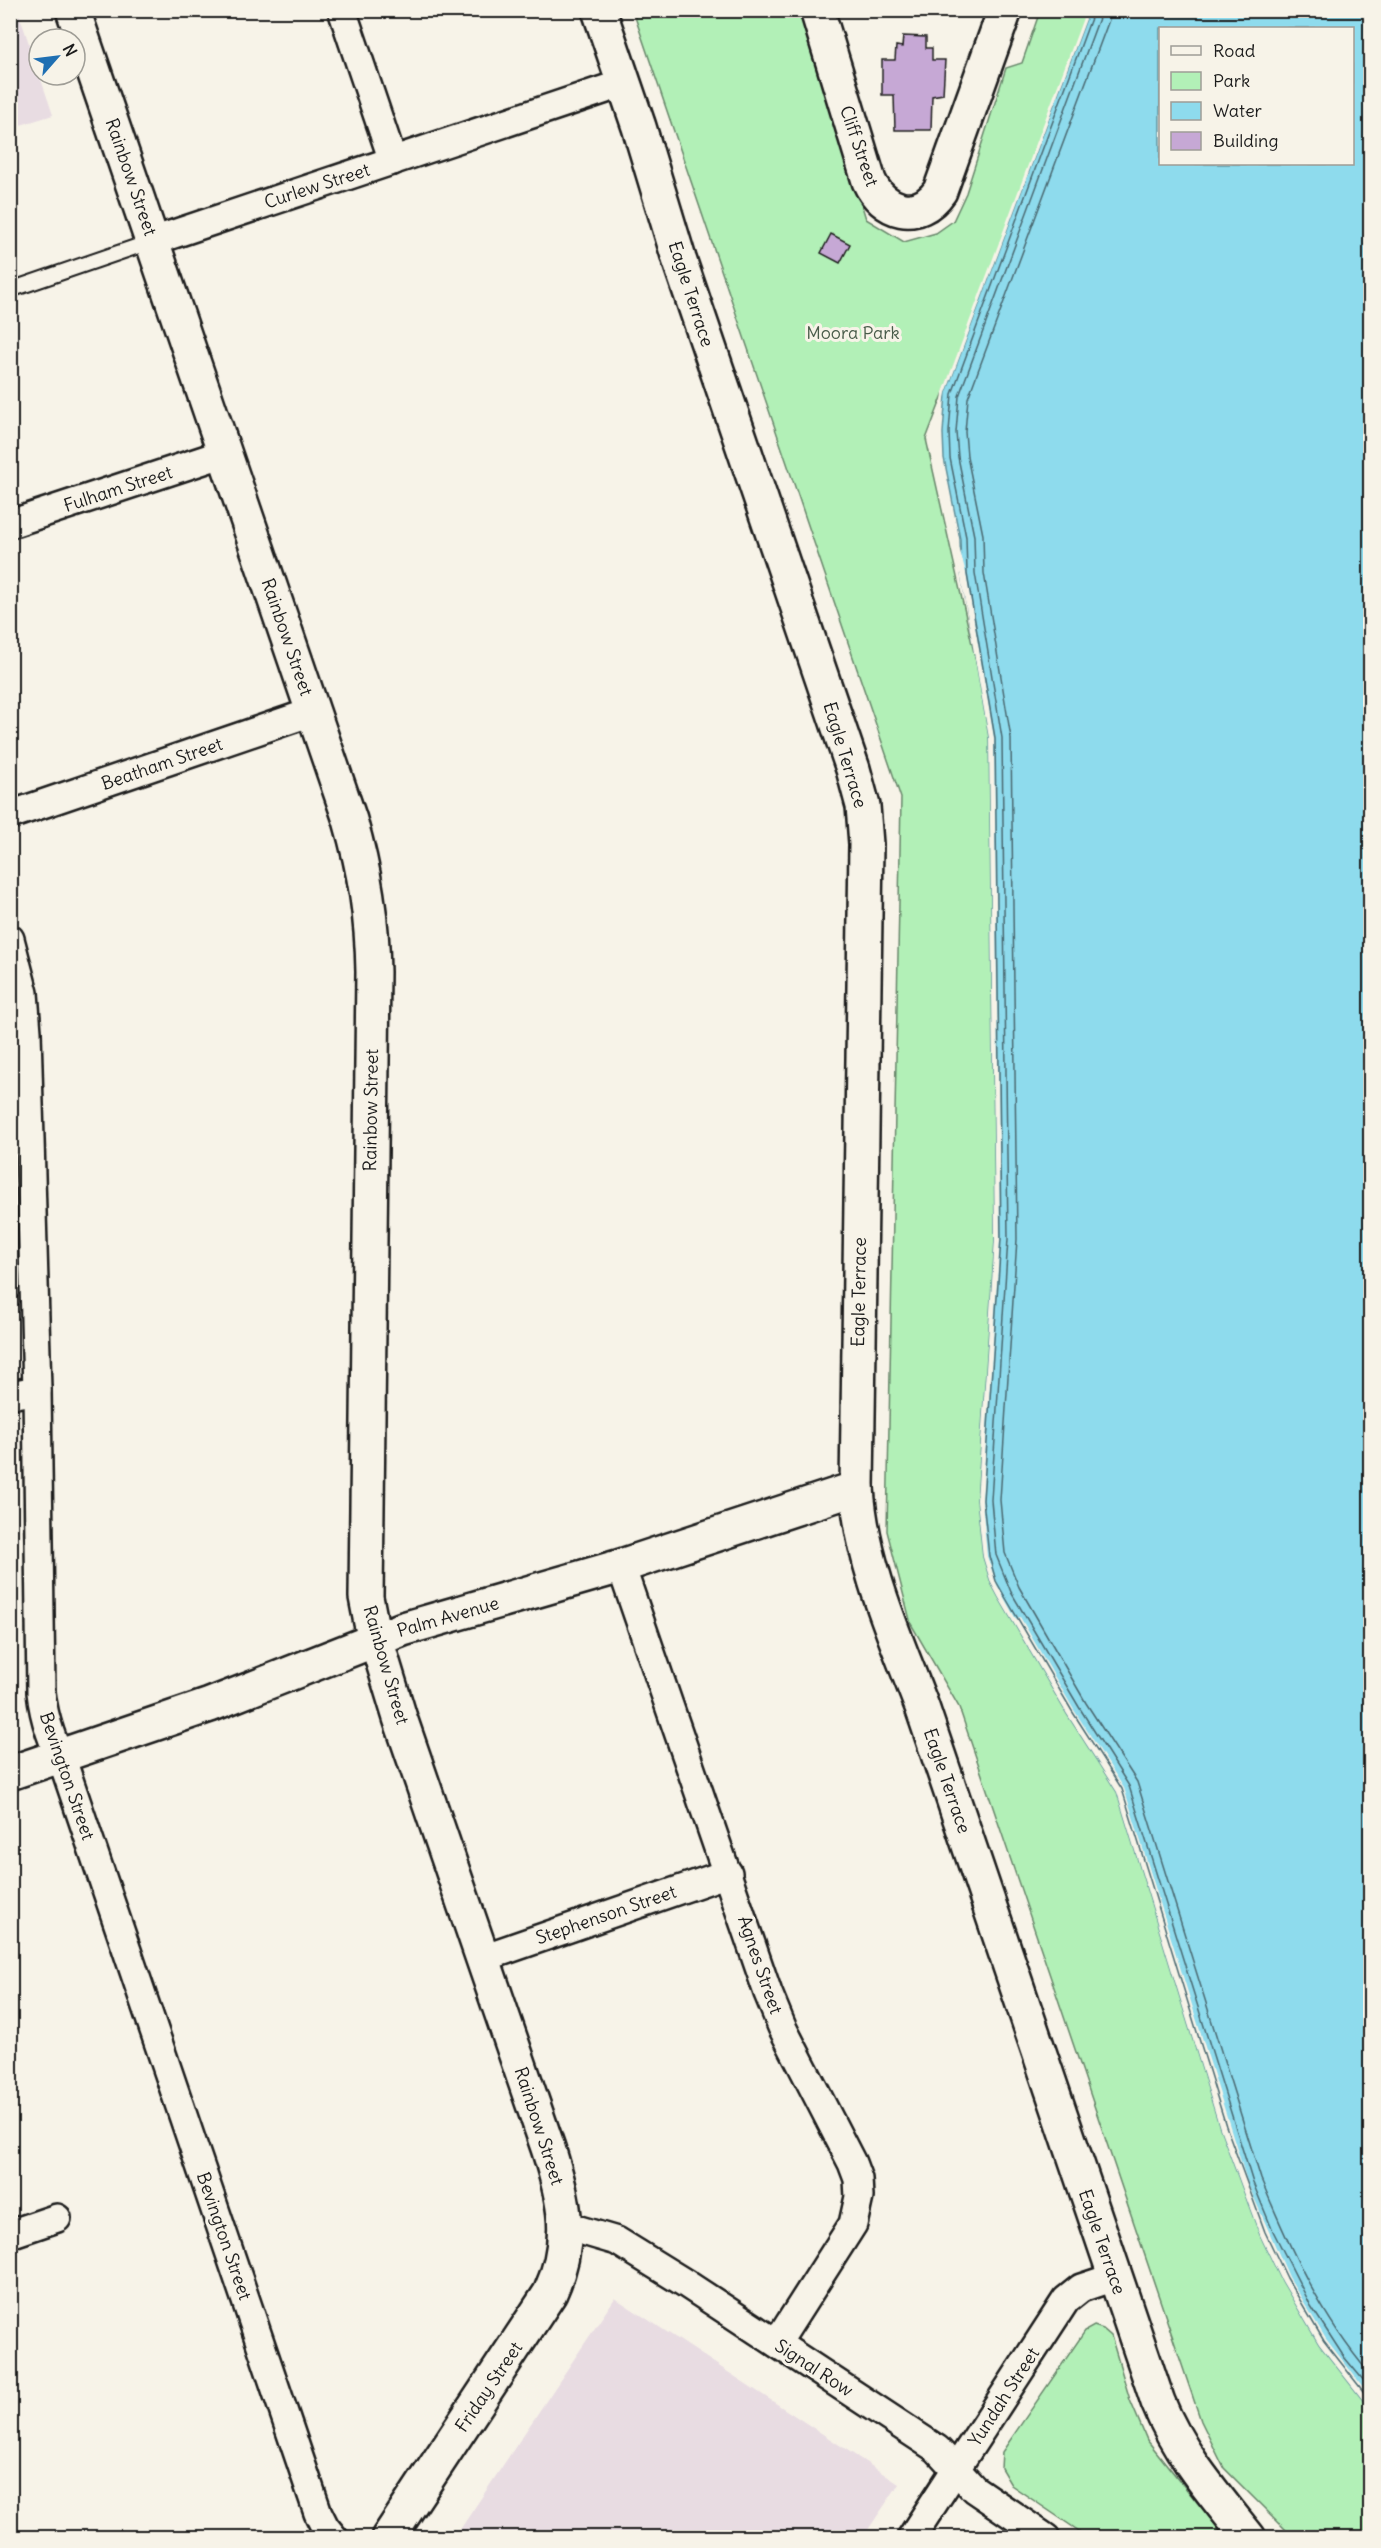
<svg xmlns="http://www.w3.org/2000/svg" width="1381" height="2548" viewBox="0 0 1381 2548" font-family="Delius,sans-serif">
  <rect width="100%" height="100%" fill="#f7f3e8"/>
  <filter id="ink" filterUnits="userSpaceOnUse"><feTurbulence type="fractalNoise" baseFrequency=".0167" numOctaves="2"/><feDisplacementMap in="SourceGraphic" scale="12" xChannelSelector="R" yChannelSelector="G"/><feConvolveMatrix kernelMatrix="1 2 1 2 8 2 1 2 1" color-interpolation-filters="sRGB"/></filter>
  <g filter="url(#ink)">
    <!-- built -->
    <g fill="#e8dce2">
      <path d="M11,10L18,11L53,115L11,128Z"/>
      <path d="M615,2298L899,2484L863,2537H455Z"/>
    </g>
    <!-- green -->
    <g fill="#b2f0b7" stroke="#67866a" stroke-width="1.5">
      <path d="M633,11H802L866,219L904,242L936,233L953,221L966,193L1006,68L1022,63L1040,11H1090L926,439L994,742L1123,1796L1370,2405V2537H1293L1224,2468L1201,2421L959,1707L911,1624L887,1531L901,798Z"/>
      <path d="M1094,2326L1103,2329L1111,2336L1130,2400L1147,2440L1225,2537H1088L1011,2485L1001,2468L1002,2452L1085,2331Z"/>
    </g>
    <!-- water -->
    <path fill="#8edbed" stroke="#608f99" stroke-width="1.5" fill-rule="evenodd" d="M1089,11H1370V2409L1319,2344L1282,2281L1260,2235L1220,2128L1117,1792L1067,1714L999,1598L991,1583L983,1557L977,1500L995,1239L989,738L961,574L960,539L944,458L943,433L946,393ZM1160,28H1352V164H1160Z"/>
    <!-- pier -->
    <g fill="#f7f3e8">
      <path d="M1086,10L1089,11L946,393L940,424L943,392Z"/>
      <path d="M957,540L966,573L994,738L1000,1239L982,1500L987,1556L997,1585L1016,1619L1020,1617L1074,1710L1124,1788L1248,2184L1289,2277L1326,2339L1370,2396V2409L1319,2344L1282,2281L1260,2235L1220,2128L1117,1792L1067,1714L999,1598L991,1583L983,1557L977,1500L995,1239L989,738L958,561Z"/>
    </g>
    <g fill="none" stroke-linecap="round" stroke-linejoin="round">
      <!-- shore -->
      <g stroke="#4a6870" stroke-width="1.5">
        <path d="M1094,10L952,394L949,432L950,458L966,537L967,574L995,738L1001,1239L983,1500L989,1556L996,1581L1004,1595L1072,1711L1122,1789L1226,2126L1265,2232L1287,2278L1324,2341L1370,2400"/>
        <path d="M1102,10L959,396L956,432L958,457L974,536L975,573L1002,738L1008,1239L991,1500L996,1555L1011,1592L1079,1707L1129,1786L1253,2183L1272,2229L1311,2306L1344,2357L1370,2388"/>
        <path d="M1111,10L1109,20L968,398L965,432L967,456L983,535L984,573L1011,738L1017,1239L1000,1500L1005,1553L1019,1587L1086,1703L1137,1782L1261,2179C1290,2249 1321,2317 1370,2374"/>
      </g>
    </g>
    <!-- building -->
    <g fill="#c6a8d5" stroke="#1c1c1c" stroke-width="1.5">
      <path d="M903,36L926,37V48H932V60H945L943,94L932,96L931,130H895L894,95H882V60H895L896,46L902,47Z"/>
      <path d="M831,234L850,244L840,263L821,253Z"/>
    </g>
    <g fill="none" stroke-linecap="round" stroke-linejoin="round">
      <!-- service casing -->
      <g stroke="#1c1c1c" stroke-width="18">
        <path id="service" d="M10,290L153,241"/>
      </g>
      <!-- minor casing -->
      <g stroke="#1c1c1c" stroke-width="32">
        <g id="minor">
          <path d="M342,10L393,161"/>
          <path d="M153,241L624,83"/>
          <path d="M10,524L225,453"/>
          <path d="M10,815L312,712"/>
          <path d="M10,939L24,993L27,1032L37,1390L41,1692C44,1721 54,1745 66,1771L318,2513L325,2527L334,2538"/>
          <path d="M10,1395L37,1390"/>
          <path d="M621,1566L768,1993L782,2027L852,2163L858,2179L859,2197L853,2224L777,2343"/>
          <path d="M483,1958L728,1873"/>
          <path d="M566,2226L617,2241L685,2283L937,2449L974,2489L1046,2538"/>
          <path d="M10,2234L57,2218"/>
          <path d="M911,2538L1066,2300L1081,2288L1114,2277"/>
        </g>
      </g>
      <!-- tertiary casing -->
      <g stroke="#1c1c1c" stroke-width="38">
        <g id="tertiary">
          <path d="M73,10L350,820C365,872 372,917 373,972L366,1597L371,1623L400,1718L548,2148C565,2201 574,2240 550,2293L388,2538"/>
          <path d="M599,10L639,127L679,259L853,769L863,806L866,844L857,1488C862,1565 895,1636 922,1707L1158,2402C1179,2454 1214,2494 1249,2538"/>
          <path d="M817,10L869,181C883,212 918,223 940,191L1005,10"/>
          <path d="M10,1773L210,1705L403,1629L621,1566L857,1488"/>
        </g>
      </g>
      <!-- service -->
      <use href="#service" stroke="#f7f3e8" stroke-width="14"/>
      <!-- minor -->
      <use href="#minor" stroke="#f7f3e8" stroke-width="27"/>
      <!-- tertiary -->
      <use href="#tertiary" stroke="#f7f3e8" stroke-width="33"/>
    </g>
  </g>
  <g text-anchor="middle" stroke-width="6" stroke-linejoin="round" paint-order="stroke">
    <!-- street labels -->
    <g font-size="18" fill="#1c1c1c" stroke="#f7f3e8">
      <text transform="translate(859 146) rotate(71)" y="6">Cliff Street</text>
      <text transform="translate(131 177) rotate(71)" y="6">Rainbow Street</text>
      <text transform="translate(317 186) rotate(-18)" y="6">Curlew Street</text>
      <text transform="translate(691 294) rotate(72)" y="6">Eagle Terrace</text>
      <text transform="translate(118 489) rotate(-18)" y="6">Fulham Street</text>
      <text transform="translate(287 637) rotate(71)" y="6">Rainbow Street</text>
      <text transform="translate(845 755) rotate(73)" y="6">Eagle Terrace</text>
      <text transform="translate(162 764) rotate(-19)" y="6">Beatham Street</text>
      <text transform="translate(371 1110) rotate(-89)" y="6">Rainbow Street</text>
      <text transform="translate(859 1292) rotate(-89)" y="6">Eagle Terrace</text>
      <text transform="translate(448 1617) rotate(-16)" y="6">Palm Avenue</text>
      <text transform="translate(386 1665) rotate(74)" y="6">Rainbow Street</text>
      <text transform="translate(67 1776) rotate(71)" y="6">Bevington Street</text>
      <text transform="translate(947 1781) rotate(71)" y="6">Eagle Terrace</text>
      <text transform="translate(606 1915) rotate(-19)" y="6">Stephenson Street</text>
      <text transform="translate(760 1965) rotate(71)" y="6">Agnes Street</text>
      <text transform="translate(539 2126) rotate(72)" y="6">Rainbow Street</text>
      <text transform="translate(224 2236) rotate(71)" y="6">Bevington Street</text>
      <text transform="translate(1102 2242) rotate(71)" y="6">Eagle Terrace</text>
      <text transform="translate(814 2368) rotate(33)" y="6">Signal Row</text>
      <text transform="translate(489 2387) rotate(-56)" y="6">Friday Street</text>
      <text transform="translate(1004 2397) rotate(-57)" y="6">Yundah Street</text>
    </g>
    <!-- park labels -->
    <g font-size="18" fill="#495c4a" stroke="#f7f3e8">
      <text x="853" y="339">Moora Park</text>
    </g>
  </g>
  <!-- margin -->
  <rect width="1381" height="2548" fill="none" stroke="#f7f3e8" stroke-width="36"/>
  <rect x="18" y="18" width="1345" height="2512" fill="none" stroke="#1c1c1c" stroke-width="2" filter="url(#ink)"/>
  <!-- legend -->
  <rect x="1159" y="27" width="195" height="138" fill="#f7f3e8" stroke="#9f9d96" stroke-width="1.5"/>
  <rect x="1171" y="46" width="30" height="9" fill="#f7f3e8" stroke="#9f9d96" stroke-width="1.5"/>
  <text x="1213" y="57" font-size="18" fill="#1c1c1c">Road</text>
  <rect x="1171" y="72" width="30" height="18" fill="#b2f0b7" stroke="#9f9d96" stroke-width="1.5"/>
  <text x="1213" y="87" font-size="18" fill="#1c1c1c">Park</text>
  <rect x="1171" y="102" width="30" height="18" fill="#8edbed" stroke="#9f9d96" stroke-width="1.5"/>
  <text x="1213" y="117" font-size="18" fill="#1c1c1c">Water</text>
  <rect x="1171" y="132" width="30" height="18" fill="#c6a8d5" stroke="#9f9d96" stroke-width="1.5"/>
  <text x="1213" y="147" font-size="18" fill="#1c1c1c">Building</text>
  <!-- north arrow -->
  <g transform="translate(57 57) rotate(62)"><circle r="28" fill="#f7f3e8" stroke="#9f9d96" stroke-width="1.5"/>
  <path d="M0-4.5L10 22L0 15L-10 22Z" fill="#1f6fb2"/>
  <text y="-9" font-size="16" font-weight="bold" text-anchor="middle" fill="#1c1c1c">N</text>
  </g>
</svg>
